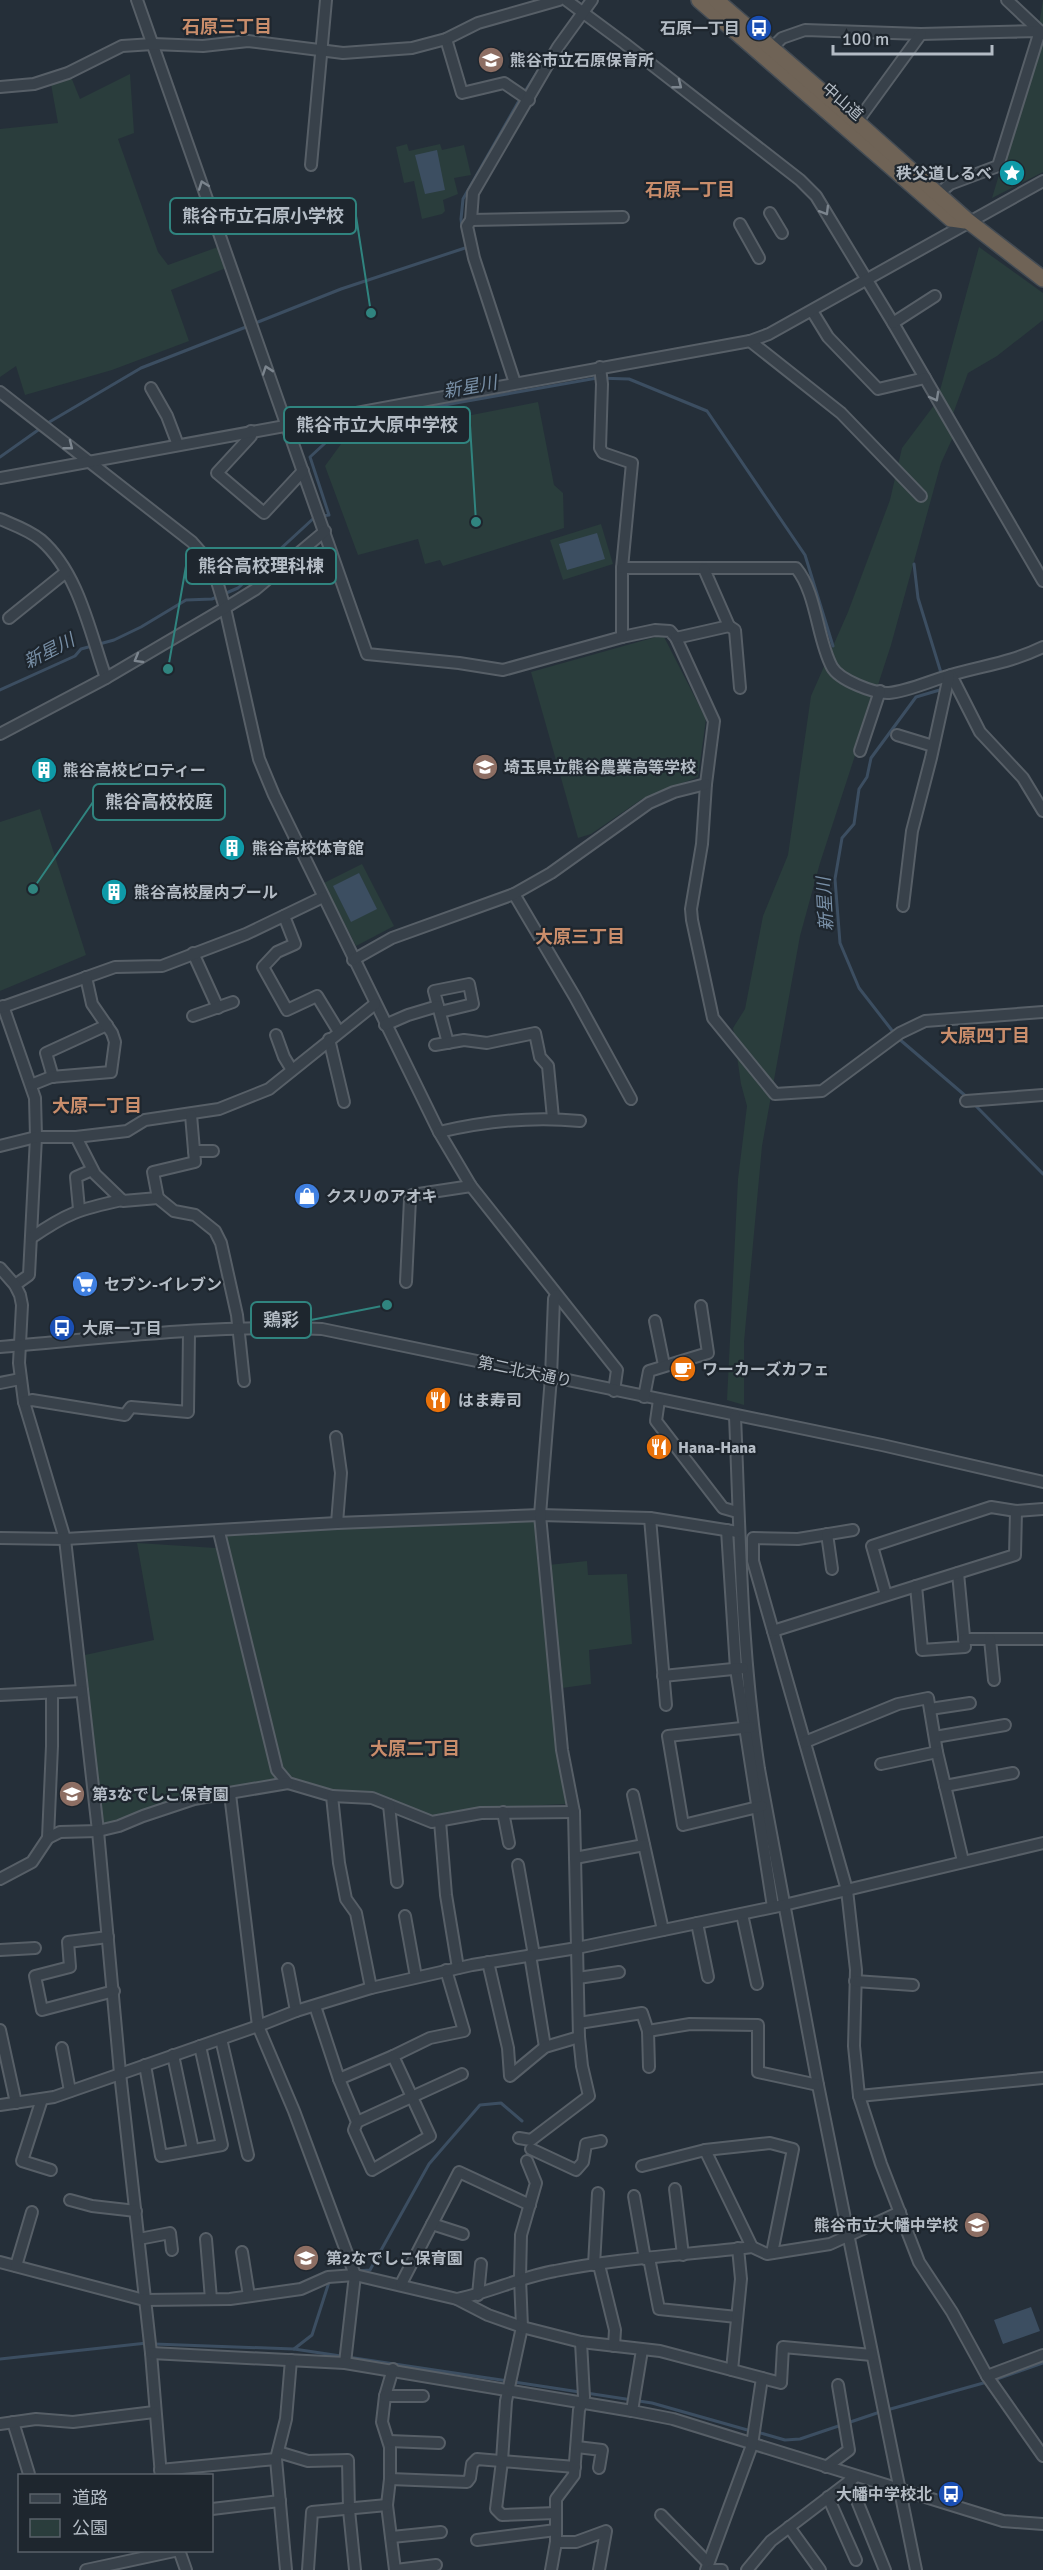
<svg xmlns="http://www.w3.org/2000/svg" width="1043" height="2570" viewBox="0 0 1043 2570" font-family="Signika,'Noto Sans JP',sans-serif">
  <rect width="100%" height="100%" fill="#252f39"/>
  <!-- green -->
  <g fill="#2a3d3c">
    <path d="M1043,0V172L992,198L1033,62Z"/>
    <path d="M130,74L134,133L118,139L158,252L168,265L218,247L226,268L171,290L189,341L112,370L25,395L16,366L0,377V129L58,123L51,84L71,77L80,99Z"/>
    <path d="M407,144L409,151L440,144L442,150L464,145L471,175L454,178L458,194L443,200L445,211L442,214L422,219L414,181L404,183L396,147Z"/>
    <path d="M979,247L1043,293V320L997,356L968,373L950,422L939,394Z"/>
    <path d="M538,402L554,485L563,493L564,528L443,566L440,560L425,564L418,539L358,555L325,466L344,440Z"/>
    <path d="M935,404L954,435L941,463L891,645L820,863L800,936L762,1146L744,1342V1405L727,1400L738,1179L747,1106L741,1084L733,1028L745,1009L763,916L788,855L811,696L848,612L890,500L902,448Z"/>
    <path d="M601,524L613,564L563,580L550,540Z"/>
    <path d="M663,635L706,719L698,777L642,799L591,834L578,838L531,672Z"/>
    <path d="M40,809L86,955L0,991V822Z"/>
    <path d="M362,864L394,926L356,946L324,883Z"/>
    <path d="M536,1520L559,1766L567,1804L477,1808L434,1818L294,1779L281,1768L222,1534Z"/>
    <path d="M137,1543L216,1548L276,1781L103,1825L85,1655L154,1640Z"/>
    <path d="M587,1561L588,1575L627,1574L632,1644L589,1650L591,1684L562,1688L548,1565Z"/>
  </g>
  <!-- water -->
  <g fill="#3c4e61">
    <path d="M437,150L445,190L425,194L415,155Z"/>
    <path d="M597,533L605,559L567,570L559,544Z"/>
    <path d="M359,873L377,909L351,922L333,886Z"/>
    <path d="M1031,2307L1040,2331L1003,2344L994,2320Z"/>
  </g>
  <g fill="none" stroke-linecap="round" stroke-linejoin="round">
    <!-- stream -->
    <g stroke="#3c4e61" stroke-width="3">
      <path d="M524,93L546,58"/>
      <path d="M462,227L461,219L463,199L520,99"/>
      <path d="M258,322L341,289L468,247"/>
      <path d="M46,424L141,368L246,327"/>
      <path d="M0,457L41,428"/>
      <path d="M914,564L918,598L942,676"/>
      <path d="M0,690L75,656L81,649L114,640L141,627L186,600L212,599L238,588L315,517L329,515L310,457L348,422L597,378L629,379L707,411L805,555L833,646"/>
      <path d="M894,1033L859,988L840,943L835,879L842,838L854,824L859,789L867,777L871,758L916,697L943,689"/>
      <path d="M898,1038L968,1098"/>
      <path d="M973,1103L1043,1174"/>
      <path d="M357,2271L370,2270L429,2164L480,2105L501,2103L522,2121"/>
      <path d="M154,2344L294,2349L508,2381"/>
      <path d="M294,2349L312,2335L330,2279"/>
      <path d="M0,2359L147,2343"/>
      <path d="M994,2380L1043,2363"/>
      <path d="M514,2382L652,2403L751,2431"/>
      <path d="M887,2410L987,2382"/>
      <path d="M757,2432L785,2440L800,2439L880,2412"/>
    </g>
    <!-- minor casing -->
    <g stroke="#575f67" stroke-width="14">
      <g id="minor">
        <path d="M137,0L367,654L459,663L503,670L622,637L655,630L670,631L676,638L714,721L706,784L702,844L691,909L692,920L713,1018L775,1094L822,1091L900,1033L925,1021L1043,1012"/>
        <path d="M566,0L624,43L800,180L816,196L893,323L1043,581"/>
        <path d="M1007,0L1043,34"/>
        <path d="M446,39L462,93L504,83L529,100"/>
        <path d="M772,48L782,38L805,30L921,34L1040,31L998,166L950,184L938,194"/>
        <path d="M0,87L34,84L68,73L122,46L153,44L203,46L248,41L343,53L412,48L446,39L478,23L559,0"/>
        <path d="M854,126L921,34"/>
        <path d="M311,165L326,0"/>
        <path d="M770,213L782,233"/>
        <path d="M471,220L623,217"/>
        <path d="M740,224L759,258"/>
        <path d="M812,311L828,337L878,389L925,378"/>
        <path d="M893,323L935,296"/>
        <path d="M750,341L841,413L921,496"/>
        <path d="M600,367L602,384L600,448L603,453L632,463L622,568V637"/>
        <path d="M515,383L474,258L467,226L471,220L473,193L558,47L592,0"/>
        <path d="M151,388L167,416L178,445"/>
        <path d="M0,392L192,542L206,558L215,575L225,608L259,759L274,795L439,1132L471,1186L617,1370L614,1391"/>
        <path d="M251,431V436L217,473L264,513L303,471"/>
        <path d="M0,478L750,341L769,334L1043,181"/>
        <path d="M0,519C14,525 29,530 41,540C79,573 90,633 106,678"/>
        <path d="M622,568H796C817,593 817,640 832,667C839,680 875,694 889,693C909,691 932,680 951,675C985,665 1010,663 1043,647"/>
        <path d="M9,618L66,572"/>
        <path d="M729,626L735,630L740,688"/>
        <path d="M676,638L729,626L704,569"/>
        <path d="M951,675L980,732L1023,778L1043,811"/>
        <path d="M0,734L106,678L225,608L256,589L325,531"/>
        <path d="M897,735L933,746"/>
        <path d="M860,751L880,691"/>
        <path d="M514,894L575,997L631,1099"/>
        <path d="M903,906L912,831L931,758L949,676"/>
        <path d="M284,916L295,944L277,952L263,967L287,1010L317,996L339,1032"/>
        <path d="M193,953L218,1008"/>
        <path d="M353,960L392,938L514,894L551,873L649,803L674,792L706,784"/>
        <path d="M3,1006L35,1098L36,1137L29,1275L15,1285"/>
        <path d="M0,1008L115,967L162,966L246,934L323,897"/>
        <path d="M440,1012L473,1004L469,984L434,991L448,1043"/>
        <path d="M193,1016L233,1002"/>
        <path d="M385,1025L408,1015L438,1006"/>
        <path d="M276,1035L284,1057L292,1070"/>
        <path d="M329,1039L344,1102"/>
        <path d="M435,1045L464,1040L487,1043L535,1033L540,1057L548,1066L553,1118"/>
        <path d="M53,1077L46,1053L107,1025"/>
        <path d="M31,1085L51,1077L111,1072L115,1042L112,1033L92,1004L86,977"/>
        <path d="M966,1101L1043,1095"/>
        <path d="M439,1132C486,1121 532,1116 580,1121"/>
        <path d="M76,1137L95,1174L123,1201L158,1198L174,1211L195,1215L215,1231L221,1243L237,1315L244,1381"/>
        <path d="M0,1146L36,1137H76L127,1131L145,1120L219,1109L269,1089L375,1004"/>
        <path d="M194,1151H213"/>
        <path d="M158,1198L153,1172L195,1162L191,1115"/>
        <path d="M79,1209L76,1177L92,1170"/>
        <path d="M31,1238C67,1213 80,1209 122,1200"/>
        <path d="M0,1268L15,1285L20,1295L22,1305L19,1363L24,1402L65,1539L98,1831L120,2073L151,2353L161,2476"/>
        <path d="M406,1282L410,1199L412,1195L471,1186"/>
        <path d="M655,1321L664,1365"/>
        <path d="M0,1347C107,1338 215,1324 322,1329L882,1445L1043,1482"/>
        <path d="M0,1383L20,1379"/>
        <path d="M644,1397L649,1371L708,1353L701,1306"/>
        <path d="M659,1400L656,1421L723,1508L737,1512"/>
        <path d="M24,1402L32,1400L125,1415L131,1407L188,1412L189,1332"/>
        <path d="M735,1416C740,1534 741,1651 759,1769L818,2085L916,2570"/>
        <path d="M336,1437L341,1473L337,1523"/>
        <path d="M650,1518L666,1705"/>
        <path d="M727,1530L736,1669L773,1907"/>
        <path d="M853,1530L798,1539L753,1538V1561L847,1890L856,1970L854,2046L859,2096L881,2164L919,2262L952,2312L987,2376L1043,2456"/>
        <path d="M219,1532L277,1770L288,1783L332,1796L339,1863L346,1899L356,1913L371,1988"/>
        <path d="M827,1534L832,1569"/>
        <path d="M0,1538L65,1539L337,1523L540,1515L650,1518L738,1532"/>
        <path d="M916,1586L922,1650L965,1647L958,1573"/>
        <path d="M886,1595L872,1546L991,1507L1016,1511L1043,1509"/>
        <path d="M773,1631L1015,1555L1016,1511"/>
        <path d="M964,1639H1043"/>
        <path d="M990,1639L994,1680"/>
        <path d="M663,1676L743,1668"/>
        <path d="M0,1695L82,1691"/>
        <path d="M930,1709L970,1703"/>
        <path d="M751,1727L668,1736L683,1825L762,1806"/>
        <path d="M935,1737L1005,1725"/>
        <path d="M805,1742L898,1704L928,1698L937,1752L963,1861"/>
        <path d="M881,1764L937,1752"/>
        <path d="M945,1786L1013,1773"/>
        <path d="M230,1794L258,2026L294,2111L355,2275L345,2363"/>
        <path d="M633,1795L663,1930"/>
        <path d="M332,1796L372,1798L432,1822L481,1813L574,1812"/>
        <path d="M389,1805L397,1882"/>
        <path d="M503,1812L509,1843"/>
        <path d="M440,1821L446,1895L458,1968"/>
        <path d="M48,1838L52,1746V1694"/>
        <path d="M575,1858L644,1845"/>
        <path d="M518,1865L534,1955"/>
        <path d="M0,1879L32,1862L48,1838L60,1832L98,1831L119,1826L143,1816L194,1799L288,1783"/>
        <path d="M742,1914L757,1984"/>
        <path d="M405,1916L416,1977"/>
        <path d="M697,1923L708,1977"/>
        <path d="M108,1937L68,1942L70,1967L35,1976L42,2010L114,1991"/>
        <path d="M0,1950L35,1948"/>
        <path d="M530,1955L545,2047"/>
        <path d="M488,1962L508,2048L510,2076L545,2047L579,2037"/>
        <path d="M288,1969L296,2011"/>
        <path d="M578,1978L619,1972"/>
        <path d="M855,1981L913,1985"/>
        <path d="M315,2006L339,2079L357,2122L354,2130L372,2170L430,2136L393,2056L430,2038L464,2031L446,1970"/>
        <path d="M579,2023L642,2013L648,2031L649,2067"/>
        <path d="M0,2030L16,2103"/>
        <path d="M648,2031L690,2024L758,2025V2072L818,2085"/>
        <path d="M221,2039L248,2155"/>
        <path d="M62,2048L70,2091"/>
        <path d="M173,2055L193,2150"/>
        <path d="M145,2065L161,2156L222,2145L200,2046"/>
        <path d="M339,2079L393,2056"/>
        <path d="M859,2096L1043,2078"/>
        <path d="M42,2099L22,2161L51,2170"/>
        <path d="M0,2105L54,2097L258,2026L296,2011L371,1988L472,1965L577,1948L784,1905L1043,1843"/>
        <path d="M357,2122L462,2074"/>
        <path d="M519,2138L531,2140L589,2096L582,2066L579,2037L574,1812L562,1750L540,1515L551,1377L554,1299L556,1295"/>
        <path d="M531,2149L576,2170L583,2162L586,2144L601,2141"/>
        <path d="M705,2150L752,2247"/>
        <path d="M527,2161L536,2183L521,2235L520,2278L522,2327L506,2401L502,2461L496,2509L502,2515L556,2513"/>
        <path d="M642,2166L705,2150L770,2143L793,2149L772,2253"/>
        <path d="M675,2189L683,2255"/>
        <path d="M634,2196L645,2259"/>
        <path d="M70,2200L92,2206L136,2211"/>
        <path d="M432,2224L463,2234"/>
        <path d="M139,2239L170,2233L172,2250"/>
        <path d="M206,2239L211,2299"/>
        <path d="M242,2252L249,2296"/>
        <path d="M649,2258L659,2309L737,2317"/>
        <path d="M0,2262L144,2300L230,2299L301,2289L328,2277L355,2275L457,2299L488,2315L522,2327L581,2342L660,2351L781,2383L783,2347L872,2355"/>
        <path d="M594,2265L598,2193"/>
        <path d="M599,2265L615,2330L614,2346"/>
        <path d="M16,2266L32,2212"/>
        <path d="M401,2284L459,2172L530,2205"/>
        <path d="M478,2295L481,2264"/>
        <path d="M457,2299C491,2292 521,2277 555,2271C619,2258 686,2255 752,2247L767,2254L830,2244L900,2212"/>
        <path d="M151,2353L345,2363L632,2411L673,2419L1003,2521L1043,2524"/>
        <path d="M393,2369L385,2396L382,2422L390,2447V2479L387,2505L395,2570"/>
        <path d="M732,2370L741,2279L738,2248"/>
        <path d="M987,2376L1043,2355"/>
        <path d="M385,2396H423"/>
        <path d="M632,2411L642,2350"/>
        <path d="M13,2422L29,2474"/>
        <path d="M0,2424L36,2419L73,2422L154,2412"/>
        <path d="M389,2441L439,2443"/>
        <path d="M577,2447L602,2450L599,2468"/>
        <path d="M278,2452L308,2461L348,2460L349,2510L355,2570"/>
        <path d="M826,2467L849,2450L838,2385"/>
        <path d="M160,2470L276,2459"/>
        <path d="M390,2479L467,2482L470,2478L472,2464L477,2459L575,2467"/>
        <path d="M849,2481L885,2570"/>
        <path d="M828,2497L856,2560"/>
        <path d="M212,2509L280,2501"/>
        <path d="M661,2515L708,2563"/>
        <path d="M789,2527L820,2570"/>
        <path d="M392,2537L441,2532"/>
        <path d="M477,2540L556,2530"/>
        <path d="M556,2542H576L606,2531L599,2570"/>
        <path d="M86,2570L179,2550L186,2570"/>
        <path d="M286,2570L276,2459L286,2419L291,2360"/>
        <path d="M308,2570L312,2512L387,2505"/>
        <path d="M396,2570L436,2565"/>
        <path d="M551,2570L556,2542V2499L574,2475L579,2410L584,2397L581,2342"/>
        <path d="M706,2570L752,2445L762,2378"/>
        <path d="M711,2570H722"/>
        <path d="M747,2570L771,2541L855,2477"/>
      </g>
    </g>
    <!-- highway casing -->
    <g stroke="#444c54" stroke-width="18">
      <g id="highway">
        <path d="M699,0L951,219L965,221"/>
        <path d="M716,0L857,122L968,221L1043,279"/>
      </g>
    </g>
    <!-- minor -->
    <use href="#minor" stroke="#38414a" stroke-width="10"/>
    <!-- highway -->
    <use href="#highway" stroke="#6f6356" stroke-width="15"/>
  </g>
  <!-- one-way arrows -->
  <defs><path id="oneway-chevron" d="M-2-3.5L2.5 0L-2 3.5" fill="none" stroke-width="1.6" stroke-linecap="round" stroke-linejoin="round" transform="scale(1.5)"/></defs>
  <g stroke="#7c858e">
    <use href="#oneway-chevron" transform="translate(678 85) rotate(38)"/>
    <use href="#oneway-chevron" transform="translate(203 185) rotate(-110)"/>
    <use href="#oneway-chevron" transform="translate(825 211) rotate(59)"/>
    <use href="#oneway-chevron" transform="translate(267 370) rotate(-109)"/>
    <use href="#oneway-chevron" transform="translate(935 397) rotate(61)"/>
    <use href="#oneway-chevron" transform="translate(69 446) rotate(38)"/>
    <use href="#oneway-chevron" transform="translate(138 659) rotate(150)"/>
  </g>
  <!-- icons -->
  <defs>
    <g id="bus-disc" transform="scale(1.35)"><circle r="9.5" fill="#1a4fb4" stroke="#1e262e"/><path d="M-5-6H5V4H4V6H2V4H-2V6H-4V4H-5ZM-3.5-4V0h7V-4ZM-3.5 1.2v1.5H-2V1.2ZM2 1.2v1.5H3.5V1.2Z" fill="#fff"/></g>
    <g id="school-disc" transform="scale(1.35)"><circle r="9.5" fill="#8d6e63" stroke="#1e262e"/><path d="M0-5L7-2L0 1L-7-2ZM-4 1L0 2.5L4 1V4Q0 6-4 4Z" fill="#fff"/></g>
    <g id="sight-disc" transform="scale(1.35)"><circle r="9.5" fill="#0f9aa8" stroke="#1e262e"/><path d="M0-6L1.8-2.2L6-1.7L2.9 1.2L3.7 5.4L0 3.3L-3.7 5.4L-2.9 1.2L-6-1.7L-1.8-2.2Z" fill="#fff"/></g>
    <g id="building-disc" transform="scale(1.35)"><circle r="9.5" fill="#0f9aa8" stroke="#1e262e"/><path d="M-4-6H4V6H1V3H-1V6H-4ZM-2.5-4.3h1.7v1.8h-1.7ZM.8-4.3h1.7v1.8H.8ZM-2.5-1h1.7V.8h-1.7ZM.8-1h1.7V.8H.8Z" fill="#fff"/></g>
    <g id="shop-disc" transform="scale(1.35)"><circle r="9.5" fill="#3f7fe0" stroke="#1e262e"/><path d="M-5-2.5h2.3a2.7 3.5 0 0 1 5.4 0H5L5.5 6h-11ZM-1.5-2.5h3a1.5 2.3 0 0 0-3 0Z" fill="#fff"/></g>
    <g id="supermarket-disc" transform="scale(1.35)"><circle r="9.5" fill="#3f7fe0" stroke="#1e262e"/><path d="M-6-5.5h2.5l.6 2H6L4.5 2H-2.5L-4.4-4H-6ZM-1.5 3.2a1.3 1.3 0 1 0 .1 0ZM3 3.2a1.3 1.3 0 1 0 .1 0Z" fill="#fff"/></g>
    <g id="cafe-disc" transform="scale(1.35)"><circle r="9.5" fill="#e8710a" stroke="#1e262e"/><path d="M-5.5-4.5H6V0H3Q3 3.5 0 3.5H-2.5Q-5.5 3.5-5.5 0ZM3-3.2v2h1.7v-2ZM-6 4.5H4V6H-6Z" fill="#fff"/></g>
    <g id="restaurant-disc" transform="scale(1.35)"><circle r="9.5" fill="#e8710a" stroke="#1e262e"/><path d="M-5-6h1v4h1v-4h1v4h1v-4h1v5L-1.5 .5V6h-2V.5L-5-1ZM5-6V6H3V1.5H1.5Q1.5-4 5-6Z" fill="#fff"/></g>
  </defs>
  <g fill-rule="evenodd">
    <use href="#bus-disc" x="759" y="28"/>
    <use href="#school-disc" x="491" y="60"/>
    <use href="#sight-disc" x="1012" y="173"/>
    <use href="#school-disc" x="485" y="767"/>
    <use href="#building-disc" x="44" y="770"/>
    <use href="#building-disc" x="232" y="848"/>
    <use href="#building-disc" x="114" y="892"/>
    <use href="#shop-disc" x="307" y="1196"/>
    <use href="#supermarket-disc" x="85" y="1284"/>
    <use href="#bus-disc" x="62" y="1328"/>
    <use href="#cafe-disc" x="683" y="1369"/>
    <use href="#restaurant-disc" x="438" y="1400"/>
    <use href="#restaurant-disc" x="659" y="1447"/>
    <use href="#school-disc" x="72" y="1794"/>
    <use href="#school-disc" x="977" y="2225"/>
    <use href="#school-disc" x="306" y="2258"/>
    <use href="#bus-disc" x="951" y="2494"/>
  </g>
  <g text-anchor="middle" stroke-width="4.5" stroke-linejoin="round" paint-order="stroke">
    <!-- poi labels -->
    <g font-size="16" font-weight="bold" fill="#b4bcc5" stroke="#1e262e" text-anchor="start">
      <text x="740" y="34" text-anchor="end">石原一丁目</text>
      <text x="510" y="66">熊谷市立石原保育所</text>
      <text x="992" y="179" text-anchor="end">秩父道しるべ</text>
      <text x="504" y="773">埼玉県立熊谷農業高等学校</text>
      <text x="63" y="776">熊谷高校ピロティー</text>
      <text x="252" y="854">熊谷高校体育館</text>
      <text x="134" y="898">熊谷高校屋内プール</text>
      <text x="326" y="1202">クスリのアオキ</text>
      <text x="104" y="1290">セブン-イレブン</text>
      <text x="82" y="1334">大原一丁目</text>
      <text x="702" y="1375">ワーカーズカフェ</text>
      <text x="458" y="1406">はま寿司</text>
      <text x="678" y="1453">Hana-Hana</text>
      <text x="92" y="1800">第3なでしこ保育園</text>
      <text x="958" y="2231" text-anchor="end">熊谷市立大幡中学校</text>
      <text x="326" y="2264">第2なでしこ保育園</text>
      <text x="932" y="2500" text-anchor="end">大幡中学校北</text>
    </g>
    <!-- street labels -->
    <g font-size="16" fill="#b4bcc5" stroke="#1e262e">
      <text transform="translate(843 101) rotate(41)" y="6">中山道</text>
      <text transform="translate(525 1371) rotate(12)" y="6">第二北大通り</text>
    </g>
    <!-- neighbourhood labels -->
    <g font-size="18" font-weight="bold" fill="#c98d6b" stroke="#1e262e">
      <text x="227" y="33">石原三丁目</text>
      <text x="690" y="196">石原一丁目</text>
      <text x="580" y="943">大原三丁目</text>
      <text x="985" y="1042">大原四丁目</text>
      <text x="97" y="1112">大原一丁目</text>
      <text x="415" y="1755">大原二丁目</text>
    </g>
    <!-- water labels -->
    <g font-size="18" font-style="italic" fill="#788fa6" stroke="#1e262e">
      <text transform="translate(470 387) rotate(-10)" y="6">新星川</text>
      <text transform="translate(49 651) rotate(-27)" y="6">新星川</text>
      <text transform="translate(825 904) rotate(-93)" y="6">新星川</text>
    </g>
  </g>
  <!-- callouts -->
  <path fill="none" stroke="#30847f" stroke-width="2" d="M371 313L356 216M476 522L470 425M168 669L186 566M33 889L93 802M387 1305L311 1320"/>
  <g fill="#30847f" stroke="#1e262e" stroke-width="2">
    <circle cx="371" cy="313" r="6"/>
    <circle cx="476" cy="522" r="6"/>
    <circle cx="168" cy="669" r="6"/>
    <circle cx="33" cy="889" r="6"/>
    <circle cx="387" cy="1305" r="6"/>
  </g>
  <g fill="#1e262e" stroke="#30847f" stroke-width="2">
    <rect x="170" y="198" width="186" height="36" rx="6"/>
    <rect x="284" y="407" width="186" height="36" rx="6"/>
    <rect x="186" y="548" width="150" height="36" rx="6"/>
    <rect x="93" y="784" width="132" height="36" rx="6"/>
    <rect x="251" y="1302" width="60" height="36" rx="6"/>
  </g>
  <g font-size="18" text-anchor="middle" font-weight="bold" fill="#b4bcc5">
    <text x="263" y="222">熊谷市立石原小学校</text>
    <text x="377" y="431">熊谷市立大原中学校</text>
    <text x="261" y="572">熊谷高校理科棟</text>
    <text x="159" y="808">熊谷高校校庭</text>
    <text x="281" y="1326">鶏彩</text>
  </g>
  <!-- legend -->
  <rect x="18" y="2474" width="195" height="78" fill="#1e262e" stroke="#5a626a" stroke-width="1.5"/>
  <rect x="30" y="2494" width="30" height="9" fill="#38414a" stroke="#5a626a" stroke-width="1.5"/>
  <text x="72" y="2504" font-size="18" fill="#b4bcc5">道路</text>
  <rect x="30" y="2519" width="30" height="18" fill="#2a3d3c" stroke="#5a626a" stroke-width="1.5"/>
  <text x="72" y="2534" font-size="18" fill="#b4bcc5">公園</text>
  <!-- scale -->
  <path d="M833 45v9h159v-9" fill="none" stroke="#b4bcc5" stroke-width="3"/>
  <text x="842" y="45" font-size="18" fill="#b4bcc5" stroke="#1e262e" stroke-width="4.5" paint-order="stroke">100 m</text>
</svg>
